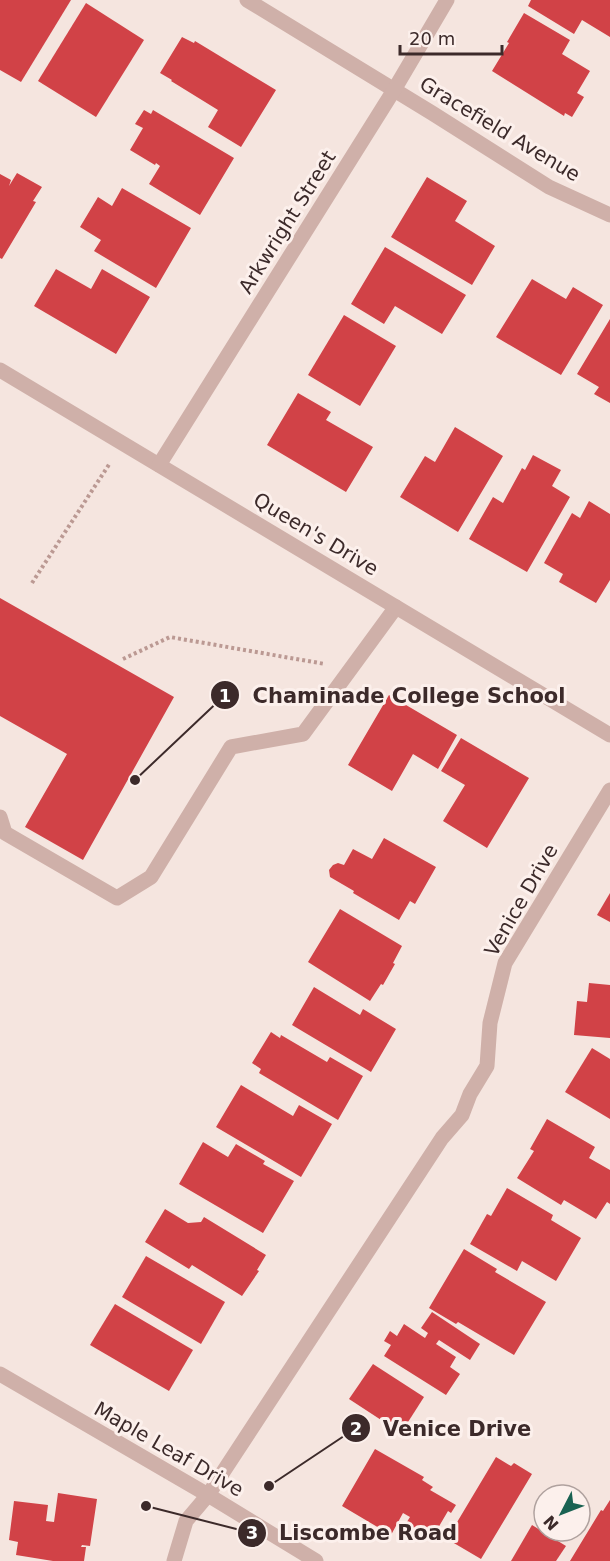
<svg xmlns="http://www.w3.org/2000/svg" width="610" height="1561" viewBox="0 0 610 1561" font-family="'DejaVu Sans',sans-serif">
  <rect width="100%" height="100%" fill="#f5e5df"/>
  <!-- building -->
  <g fill="#d14247">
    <path d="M0,0H71L21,82L0,70Z"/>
    <path d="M531,0H610V37L582,20L574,34L528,6Z"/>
    <path d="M86,3L144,40L96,117L38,81Z"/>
    <path d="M524,13L570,40L562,54L590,71L577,93L584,97L572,117L565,113L564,116L492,71L509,43L507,42Z"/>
    <path d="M182,37L194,43L195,41L276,90L241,147L208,127L218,110L171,81L172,80L160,73Z"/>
    <path d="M144,110L151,114L153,110L234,158L200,215L149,184L160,166L156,163L155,165L130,150L143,128L135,124Z"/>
    <path d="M17,173L42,187L33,201L36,202L2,259L0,258V174L11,180L9,186Z"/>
    <path d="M427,177L467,201L455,221L495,246L472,285L391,237Z"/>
    <path d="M122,188L191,228L156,288L94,251L101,240L80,227L98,197L112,206Z"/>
    <path d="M385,247L466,295L442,334L395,306L384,324L351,304Z"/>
    <path d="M56,269L91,289L102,269L150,297L116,354L34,306Z"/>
    <path d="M532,279L566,299L573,287L603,305L561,375L496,337Z"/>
    <path d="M344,315L396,346L360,406L308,375Z"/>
    <path d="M610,319V403L594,394L599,387L577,374Z"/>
    <path d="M298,393L331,412L326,420L373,447L346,492L267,445Z"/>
    <path d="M455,427L503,456L458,532L400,497L425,456L435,462Z"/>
    <path d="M533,455L561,470L552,486L570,497L527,572L469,539L493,497L503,503L522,468L525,470Z"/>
    <path d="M589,501L610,514V580L596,603L559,582L563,574L544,563L572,513L580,518Z"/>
    <path d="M0,598L174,697L83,860L25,827L67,754L0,716Z"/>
    <path d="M389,695L457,735L438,769L413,754L392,791L348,765Z"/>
    <path d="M461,738L529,778L487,848L443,821L465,785L441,771Z"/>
    <path d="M384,838L436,867L415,904L410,901L399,920L353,893L354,891L330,877L329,870L333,865L338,863L344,865L353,849L372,859Z"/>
    <path d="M610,893V922L597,915Z"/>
    <path d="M340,909L402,946L393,963L395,964L383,985L381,984L370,1001L308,962Z"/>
    <path d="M589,983L610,985V1038L574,1035L577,1001L587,1002Z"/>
    <path d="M314,987L360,1015L363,1009L396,1029L371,1072L292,1025Z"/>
    <path d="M271,1032L280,1038L281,1035L327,1062L330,1057L363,1076L338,1120L259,1073L261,1069L252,1063Z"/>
    <path d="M592,1048L610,1059V1119L565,1092Z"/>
    <path d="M241,1085L293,1116L299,1105L332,1124L301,1177L216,1127Z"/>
    <path d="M547,1119L595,1147L589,1158L610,1170V1204L607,1202L596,1219L564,1200L561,1205L517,1178L534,1151L530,1149Z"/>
    <path d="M203,1142L228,1157L236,1144L265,1161L263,1164L294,1181L263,1233L179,1184Z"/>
    <path d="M507,1188L553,1215L551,1220L581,1238L556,1281L522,1261L517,1271L470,1244L487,1214L491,1216Z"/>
    <path d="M165,1209L188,1223L201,1222L204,1217L266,1255L257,1270L259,1271L242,1296L192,1265L189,1269L145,1242Z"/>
    <path d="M464,1249L497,1269L495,1272L546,1302L514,1355L458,1322L456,1324L429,1308Z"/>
    <path d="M146,1256L225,1302L201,1344L122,1297Z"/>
    <path d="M115,1304L193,1350L169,1391L90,1345Z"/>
    <path d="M432,1312L480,1344L470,1360L439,1340L436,1344L456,1357L450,1367L460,1374L446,1395L384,1356L391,1345L384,1341L390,1331L397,1336L404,1324L425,1338L428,1333L421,1328Z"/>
    <path d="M373,1364L424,1397L401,1433L349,1399Z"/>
    <path d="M375,1449L424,1477L422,1480L433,1487L430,1490L456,1505L451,1513L448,1511L431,1540L405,1525L410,1517L403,1513L391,1535L342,1506Z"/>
    <path d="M496,1457L511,1466L514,1463L532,1474L481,1559L447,1539Z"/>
    <path d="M58,1493L97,1499L90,1546L82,1545L81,1547H86L84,1561H53L16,1555L18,1542L9,1540L14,1501L48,1505L46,1521L54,1522Z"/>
    <path d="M610,1500V1561H570L601,1510L603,1511Z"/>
    <path d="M532,1525L566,1546L556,1561H511Z"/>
  </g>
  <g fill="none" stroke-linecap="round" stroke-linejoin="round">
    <!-- path -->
    <g stroke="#bb9993" stroke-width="4" stroke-dasharray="3 3" stroke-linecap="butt">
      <path d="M32,583L110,463"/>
      <path d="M123,659L170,637L325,664"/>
    </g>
    <!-- service -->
    <path stroke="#cfb0a9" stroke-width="15" d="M0,817L5,833L117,898L151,877L231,747L303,734L396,607"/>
    <!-- minor -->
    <g stroke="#cfb0a9" stroke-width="15">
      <path d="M247,0L432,113L549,187L610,215"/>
      <path d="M0,370L610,735"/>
      <path d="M159,465L394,90L447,0"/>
      <path d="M174,1561L186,1521L208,1495L442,1138L462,1115L470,1094L487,1066L490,1023L505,963L610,790"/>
    </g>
    <!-- tertiary -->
    <path stroke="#cfb0a9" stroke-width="15" d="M0,1374L208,1495L316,1561"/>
  </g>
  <g text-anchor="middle" stroke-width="6" stroke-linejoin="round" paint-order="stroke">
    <!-- street labels -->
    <g font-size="20" fill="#3c2a2a" stroke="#fcf0ec">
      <text transform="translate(500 129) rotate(31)" y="7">Gracefield Avenue</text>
      <text transform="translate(287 222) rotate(-58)" y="7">Arkwright Street</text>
      <text transform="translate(316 534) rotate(31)" y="7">Queen's Drive</text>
      <text transform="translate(521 900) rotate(-60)" y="7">Venice Drive</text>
      <text transform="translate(169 1449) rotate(30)" y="7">Maple Leaf Drive</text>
    </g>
  </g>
  <!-- callouts -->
  <path fill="none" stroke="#3c2a2a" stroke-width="2" d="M135 780L225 695M269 1486L356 1428M146 1506L252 1533"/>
  <g fill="#3c2a2a" stroke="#fcf0ec" stroke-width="2">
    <circle cx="135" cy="780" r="6"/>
    <circle cx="269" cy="1486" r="6"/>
    <circle cx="146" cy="1506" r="6"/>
    <circle cx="225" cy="695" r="15"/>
    <circle cx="356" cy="1428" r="15"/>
    <circle cx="252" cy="1533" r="15"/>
  </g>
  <g font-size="18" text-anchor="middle" font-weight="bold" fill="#fff">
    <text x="225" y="702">1</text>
    <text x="356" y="1435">2</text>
    <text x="252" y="1539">3</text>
  </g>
  <g font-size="21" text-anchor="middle" font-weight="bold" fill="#3c2a2a" stroke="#fcf0ec" stroke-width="6" stroke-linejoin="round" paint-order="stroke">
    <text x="409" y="703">Chaminade College School</text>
    <text x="457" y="1436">Venice Drive</text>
    <text x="368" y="1540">Liscombe Road</text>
  </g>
  <!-- north arrow -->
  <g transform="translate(562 1513) rotate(228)"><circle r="28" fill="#fcf0ec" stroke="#afa19e" stroke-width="1.5"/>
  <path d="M0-4.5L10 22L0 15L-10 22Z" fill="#1a6252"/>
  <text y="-9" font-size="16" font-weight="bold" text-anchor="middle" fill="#3c2a2a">N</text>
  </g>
  <!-- scale -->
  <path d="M400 45v9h102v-9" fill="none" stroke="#3c2a2a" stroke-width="3"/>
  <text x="409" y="45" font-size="18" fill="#3c2a2a" stroke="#fcf0ec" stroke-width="4.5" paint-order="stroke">20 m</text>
</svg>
